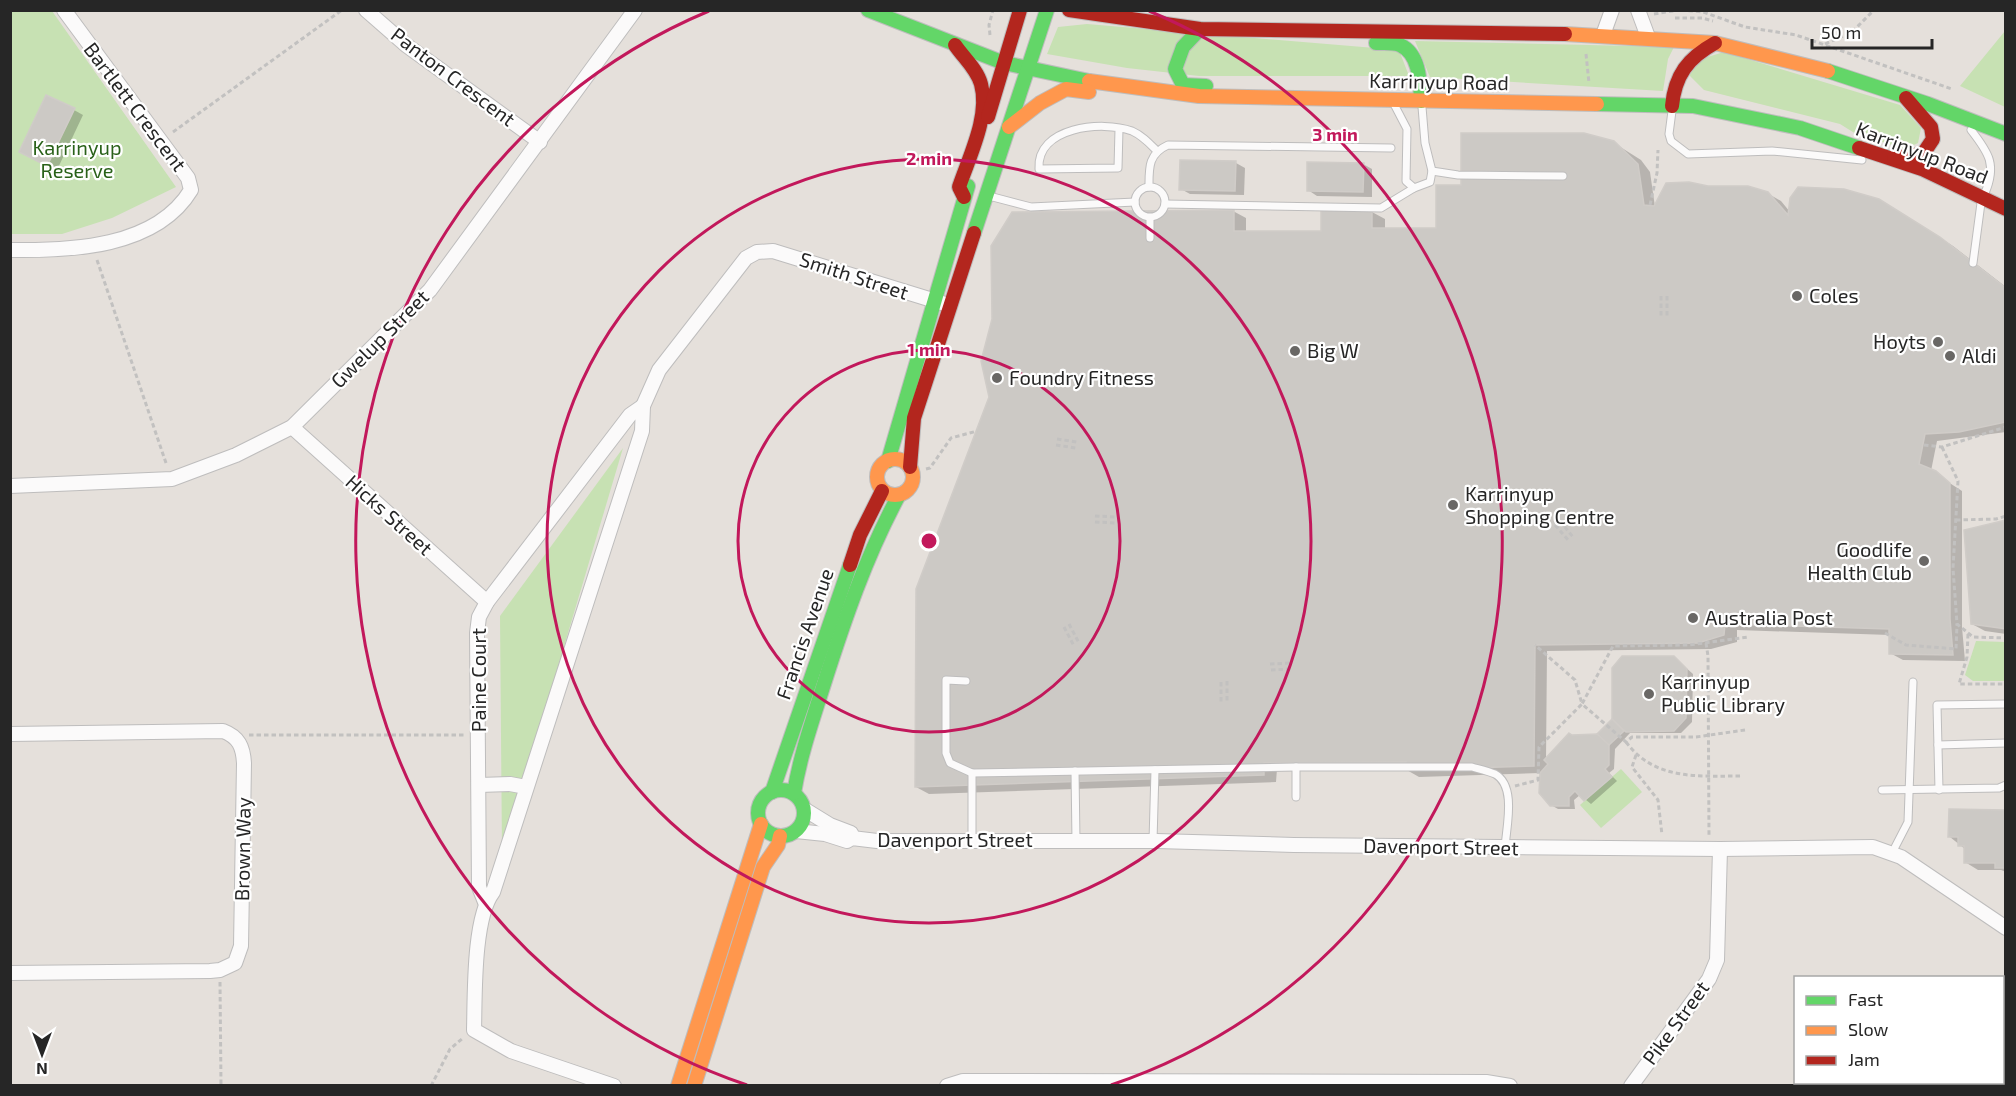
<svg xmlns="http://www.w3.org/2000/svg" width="2016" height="1096" viewBox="0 0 2016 1096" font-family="'Exo 2',sans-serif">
  <rect width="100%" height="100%" fill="#e5e0db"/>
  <!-- green -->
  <g fill="#c7e1b3">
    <path d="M10,11H52L176,187L112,218L62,234H11Z"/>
    <path d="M1087,24L1399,50L1409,76H1199L1127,68L1047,54L1058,27Z"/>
    <path d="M2005,31V107L1960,86Z"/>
    <path d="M1415,41L1674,47L1668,59L1663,91L1430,77Z"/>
    <path d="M1724,52L1900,105L1921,128L1918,143L1905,149L1856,134L1840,124L1704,90L1690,76L1691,62Z"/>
    <path d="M623,448L502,855L500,616Z"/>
    <path d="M1976,641L2005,642V681H1973L1965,675Z"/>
    <path d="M1621,769L1642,792L1601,828L1580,805Z"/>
  </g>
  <!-- shadow -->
  <g fill="#0003">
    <path d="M74,110L83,115L57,170L30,157Z"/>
    <path d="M1614,143L1641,160L1650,172L1655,207L1708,187L1767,193L1781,201L1790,212L1892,208L1953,246L2006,287V432L1937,441L1931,471L1962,491V627L1965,661L1903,660L1890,653V635L1737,630V642L1711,649L1547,651L1546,760L1573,736L1598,735L1674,657L1693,674L1692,722L1681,733H1630L1615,749L1614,769L1609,773L1617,781L1591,804L1580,795L1574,800L1575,809H1558L1551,805L1541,773L1419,777L1405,769H1277L1276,782L929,794L916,787L1233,211L1246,218V233L1322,232L1372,212L1385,219V229H1437L1463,187Z"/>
    <path d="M1236,163L1245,168L1244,195L1190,194L1181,189Z"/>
    <path d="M1363,164L1372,169V197L1317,196L1308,190Z"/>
    <path d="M2006,522V634L1985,631L1972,624Z"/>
    <path d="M2006,812V872L2001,870H1978L1965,862V849L1950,837Z"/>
  </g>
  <!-- building -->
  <g fill="#ccc9c5" stroke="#d0ccc8" stroke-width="1.5">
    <path d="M46,95L75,108L47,166L19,152Z"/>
    <path d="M1461,133H1584L1614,141L1638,164L1644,205L1654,206L1666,183L1689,182L1708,186H1748L1768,192L1788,215L1790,198L1798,187L1844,189L1879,199L1940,237L2006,288V422L1959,432L1925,434L1919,464L1936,471L1950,483V619L1953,655L1889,654V629L1725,624L1724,635L1698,643L1535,645L1534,766L1405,770L1406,762L1264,763V775L915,787L916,589L989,397L981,361L992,319L991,246L1012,212L1234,210V231H1321V210H1372V228H1436V185H1461Z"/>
    <path d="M1180,160L1236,161L1235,191L1179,190Z"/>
    <path d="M1307,162L1364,163L1363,192L1307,191Z"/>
    <path d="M2006,520V629L1971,624L1964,530Z"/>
    <path d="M1622,656H1674L1687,669L1686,718L1674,731L1626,732L1612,719V668Z"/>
    <path d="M1612,719L1624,731L1609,745L1597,734Z"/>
    <path d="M1569,733L1572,735L1597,734L1609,745V765L1605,769L1612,777L1584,801L1575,791L1569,797V806H1550L1539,793L1540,773L1548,764L1544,760Z"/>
    <path d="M1949,809L2006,810V868H1995V863H1964V846H1958V837H1948Z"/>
  </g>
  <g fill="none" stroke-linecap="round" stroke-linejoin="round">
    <!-- lane casing -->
    <g stroke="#bebdbd" stroke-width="9">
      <g id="lane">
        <path d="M1395,106L1407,129L1406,181L1414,188L1430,182L1432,171L1425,143L1422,107"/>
        <path d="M1672,111L1669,134L1671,141L1688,154L1772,151L1862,160"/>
        <path d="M1119,129L1118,168L1039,169C1036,127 1102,120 1132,131C1143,136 1149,143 1157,151"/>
        <path d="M1971,130C1989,153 1997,165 1985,193"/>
        <path d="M1432,171L1458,175L1563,176"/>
        <circle cx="1150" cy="202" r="15"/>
        <path d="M1149,187C1149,168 1148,154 1168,145L1391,148"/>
        <path d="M989,196L1031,207L1135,202"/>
        <path d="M1165,204L1381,208L1414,188"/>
        <path d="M1150,218V238"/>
        <path d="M1973,263L1981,203"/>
        <path d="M966,681L946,680V753L950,763L972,773L1296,767"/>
        <path d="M1938,745L2006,743"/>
        <path d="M1075,771L1076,841"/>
        <path d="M1882,790L1999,788L2006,785"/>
        <path d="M1939,790L1937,705L2006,704"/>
        <path d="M1296,797V767H1472C1479,769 1488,771 1495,774C1517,786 1506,828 1505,848"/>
        <path d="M972,841V773"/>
        <path d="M1153,841L1155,770"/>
        <path d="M1892,853L1908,822L1913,682"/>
      </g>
    </g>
    <!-- street casing -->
    <g stroke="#bebdbd" stroke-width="16">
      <g id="street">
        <path d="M366,10L406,45L540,142"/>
        <path d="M1638,10L1648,37"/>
        <path d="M1603,35L1612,10"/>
        <path d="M10,250C70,251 156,248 191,190L188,178L64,10"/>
        <path d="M292,427L487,602"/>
        <path d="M10,486L172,479L236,455L292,427L430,290L635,10"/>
        <path d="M10,734L223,731C239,737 243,747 244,763L241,946L235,963L220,970L210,971L10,973"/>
        <path d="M479,785L510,784L526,787"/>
        <path d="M804,809L830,825L851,833L852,836"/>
        <path d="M796,831L825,834L847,841L852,838L877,841H1157L1294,845L1720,849L1873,847L1901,857L2006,928"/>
        <path d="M485,902L479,887L477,633L479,617L487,602L630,415L643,406"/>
        <path d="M2002,998L2006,994"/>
        <path d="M614,1086L511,1051L474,1030C475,996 473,918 493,892L642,431L643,406L659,370L746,258L757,252L773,251L942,303"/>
        <path d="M947,1086L963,1081L1486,1082L1510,1086"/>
        <path d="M1631,1086L1709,979L1717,960L1720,849"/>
        <path d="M1939,1086L1941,1082"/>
      </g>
    </g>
    <!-- fast casing -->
    <g stroke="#bebdbd" stroke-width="16">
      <g id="fast">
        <path d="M868,10L1004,63L1089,81"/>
        <path d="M1200,29L1183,47L1175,69L1183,85L1206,86"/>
        <path d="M1376,43C1384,43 1393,42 1400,45C1420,54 1420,82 1421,101"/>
        <path d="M1828,71L1928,104L2006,134"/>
        <path d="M1597,104L1693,106L1800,128L1859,148"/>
        <path d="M974,233L1047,10"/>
        <path d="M888,461L968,186"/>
        <circle cx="781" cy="813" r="23"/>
        <path d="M772,792L850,565"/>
        <path d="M794,793C800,756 812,722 823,687C844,621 866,556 899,495"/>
      </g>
    </g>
    <!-- slow casing -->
    <g stroke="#bebdbd" stroke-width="16">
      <g id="slow">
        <path d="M1565,34L1715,43L1828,71"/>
        <path d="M1089,81L1199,96L1597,104"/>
        <path d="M1009,127L1040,103L1066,89L1089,92"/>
        <circle cx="895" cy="477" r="18"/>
        <path d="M678,1086L761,824"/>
        <path d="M694,1086L763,867L778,845L780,836"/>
      </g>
    </g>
    <!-- jam casing -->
    <g stroke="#bebdbd" stroke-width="16">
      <g id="jam">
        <path d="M1069,10L1200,29L1565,34"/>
        <path d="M955,45C963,57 977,69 981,84C990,116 969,157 959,187L964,197"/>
        <path d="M1672,106C1675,75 1688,58 1715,43"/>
        <path d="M988,117L1020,10"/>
        <path d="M1859,148L1922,169L2006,209"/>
        <path d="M1894,158L1923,154L1933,139L1931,127L1906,98"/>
        <path d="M910,467L914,418L974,233"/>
        <path d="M850,565L860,535L882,491"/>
      </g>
    </g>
    <!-- path -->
    <g stroke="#c2c1c0" stroke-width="3" stroke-dasharray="4.5 3" stroke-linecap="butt">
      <path d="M1681,10L1703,12L1745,27L1796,35L1952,89"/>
      <path d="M1654,14L1679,10"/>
      <path d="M1675,18H1702L1713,21"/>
      <path d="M990,35L989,25L993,10"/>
      <path d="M1825,44L1852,32L1874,10"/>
      <path d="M1586,54L1589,83"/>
      <path d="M173,132L342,10"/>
      <path d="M1650,205L1657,173L1658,150"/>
      <path d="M97,260L167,466"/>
      <path d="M1661,296V317"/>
      <path d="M1667,296V316"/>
      <path d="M1057,439L1077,442"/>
      <path d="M1056,445L1076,448"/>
      <path d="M1924,445L1942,447L2006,427"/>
      <path d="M1942,447L1958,481L1953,568L1957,624L1973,637L2006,638"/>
      <path d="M926,469L930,468L951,438L977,431"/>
      <path d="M1095,516L1116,517"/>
      <path d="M1956,520L1996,519L2006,516"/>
      <path d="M1560,521L1573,537"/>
      <path d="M1095,522L1116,523"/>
      <path d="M1555,525L1569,541"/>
      <path d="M1069,624L1079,643"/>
      <path d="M1064,627L1074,646"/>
      <path d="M1885,633L1906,645L1956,649L1957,624"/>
      <path d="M1968,634L1967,657L1959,684H2006"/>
      <path d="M1706,643L1708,656L1709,836"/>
      <path d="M1270,664L1291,663"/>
      <path d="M1271,670L1291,669"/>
      <path d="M1227,681V702"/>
      <path d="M1221,682V702"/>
      <path d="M1745,730L1696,737H1632L1626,742L1582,704L1613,646L1689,645L1748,637"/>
      <path d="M249,735H465"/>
      <path d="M1626,742C1655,781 1699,776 1743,776"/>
      <path d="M1636,755L1632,767L1658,800L1662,835"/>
      <path d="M1515,786L1538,780L1539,747L1582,704L1575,680L1535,645"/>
      <path d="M220,982L221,1086"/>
      <path d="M431,1086L450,1049L463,1038"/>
    </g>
    <!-- lane -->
    <use href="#lane" stroke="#fbfafa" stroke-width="7"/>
    <!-- street -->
    <use href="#street" stroke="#fbfafa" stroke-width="14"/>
    <!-- fast -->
    <use href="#fast" stroke="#63d668" stroke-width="14"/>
    <!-- slow -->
    <use href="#slow" stroke="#ff974d" stroke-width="14"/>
    <!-- jam -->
    <use href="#jam" stroke="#b3261e" stroke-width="14"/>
  </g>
  <!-- distance rings -->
  <g fill="none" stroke="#c2185b" stroke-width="3">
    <circle cx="929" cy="541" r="191"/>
    <circle cx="929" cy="541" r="382"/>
    <path d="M747 1085A574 574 0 0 1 709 11M1149 11A574 574 0 0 1 1111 1085"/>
  </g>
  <!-- markers -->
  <g fill="#696765" stroke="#fff" stroke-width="2">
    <circle cx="1797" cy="296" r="6"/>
    <circle cx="1938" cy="342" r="6"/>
    <circle cx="1295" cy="351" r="6"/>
    <circle cx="1950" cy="356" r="6"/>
    <circle cx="997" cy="378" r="6"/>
    <circle cx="1453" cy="505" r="6"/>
    <circle cx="1924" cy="561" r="6"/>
    <circle cx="1693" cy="618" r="6"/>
    <circle cx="1649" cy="694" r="6"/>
  </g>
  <g text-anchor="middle" stroke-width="4.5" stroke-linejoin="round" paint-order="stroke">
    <!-- street labels -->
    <g font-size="20" fill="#262626" stroke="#fff">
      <text transform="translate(453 77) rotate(37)" y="7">Panton Crescent</text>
      <text transform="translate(1439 82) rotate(1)" y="7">Karrinyup Road</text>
      <text transform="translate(135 107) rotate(53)" y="7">Bartlett Crescent</text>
      <text transform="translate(1922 153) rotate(21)" y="7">Karrinyup Road</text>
      <text transform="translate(854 276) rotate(18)" y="7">Smith Street</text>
      <text transform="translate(380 339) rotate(-45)" y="7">Gwelup Street</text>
      <text transform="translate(389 515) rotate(42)" y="7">Hicks Street</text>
      <text transform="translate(805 634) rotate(-71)" y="7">Francis Avenue</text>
      <text transform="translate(479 680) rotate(-90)" y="7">Paine Court</text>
      <text x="955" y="847">Davenport Street</text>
      <text transform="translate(1441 847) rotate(1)" y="7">Davenport Street</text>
      <text transform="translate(243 849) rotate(-89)" y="7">Brown Way</text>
      <text transform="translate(1676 1023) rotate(-54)" y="7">Pike Street</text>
    </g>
    <!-- park labels -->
    <g font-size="20" fill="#296119" stroke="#fff">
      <text x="77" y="155">Karrinyup<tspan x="77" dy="23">Reserve</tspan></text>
    </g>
    <!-- poi labels -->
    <g font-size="20" fill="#262626" stroke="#fff" text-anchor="start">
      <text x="1809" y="303">Coles</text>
      <text x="1926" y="349" text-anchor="end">Hoyts</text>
      <text x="1307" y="358">Big W</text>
      <text x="1962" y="363">Aldi</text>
      <text x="1009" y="385">Foundry Fitness</text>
      <text x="1465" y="501">Karrinyup<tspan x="1465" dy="23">Shopping Centre</tspan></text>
      <text x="1912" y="557" text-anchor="end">Goodlife<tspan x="1912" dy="23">Health Club</tspan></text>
      <text x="1705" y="625">Australia Post</text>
      <text x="1661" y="689">Karrinyup<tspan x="1661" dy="23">Public Library</tspan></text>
    </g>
  </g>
  <circle cx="929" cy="541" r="9" fill="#c2185b" stroke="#fff" stroke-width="3"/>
  <g font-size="18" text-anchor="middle" font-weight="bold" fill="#c2185b" stroke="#fff" stroke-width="4.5" stroke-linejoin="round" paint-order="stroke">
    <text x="1335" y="141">3 min</text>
    <text x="929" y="165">2 min</text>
    <text x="929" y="356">1 min</text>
  </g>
  <!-- border -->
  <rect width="2016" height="1096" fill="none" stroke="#262626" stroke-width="24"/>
  <!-- legend -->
  <rect x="1794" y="976" width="210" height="108" fill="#ffffff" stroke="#a8a8a8" stroke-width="1.5"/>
  <rect x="1806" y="996" width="30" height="9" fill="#63d668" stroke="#a8a8a8" stroke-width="1.5"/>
  <text x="1848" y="1006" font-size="18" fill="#262626">Fast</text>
  <rect x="1806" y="1026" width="30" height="9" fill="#ff974d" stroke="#a8a8a8" stroke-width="1.5"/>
  <text x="1848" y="1036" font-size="18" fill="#262626">Slow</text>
  <rect x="1806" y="1056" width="30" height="9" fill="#b3261e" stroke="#a8a8a8" stroke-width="1.5"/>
  <text x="1848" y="1066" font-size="18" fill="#262626">Jam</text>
  <!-- north arrow -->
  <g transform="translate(42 1054) rotate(180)" stroke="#ffffff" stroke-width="4.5" paint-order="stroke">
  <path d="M0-4.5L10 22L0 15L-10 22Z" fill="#262626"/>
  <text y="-9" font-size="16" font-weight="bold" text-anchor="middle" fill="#262626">N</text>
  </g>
  <!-- scale -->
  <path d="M1812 39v9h120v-9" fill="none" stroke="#262626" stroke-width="3"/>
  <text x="1821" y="39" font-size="18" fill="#262626" stroke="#ffffff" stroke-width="4.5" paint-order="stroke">50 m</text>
</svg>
